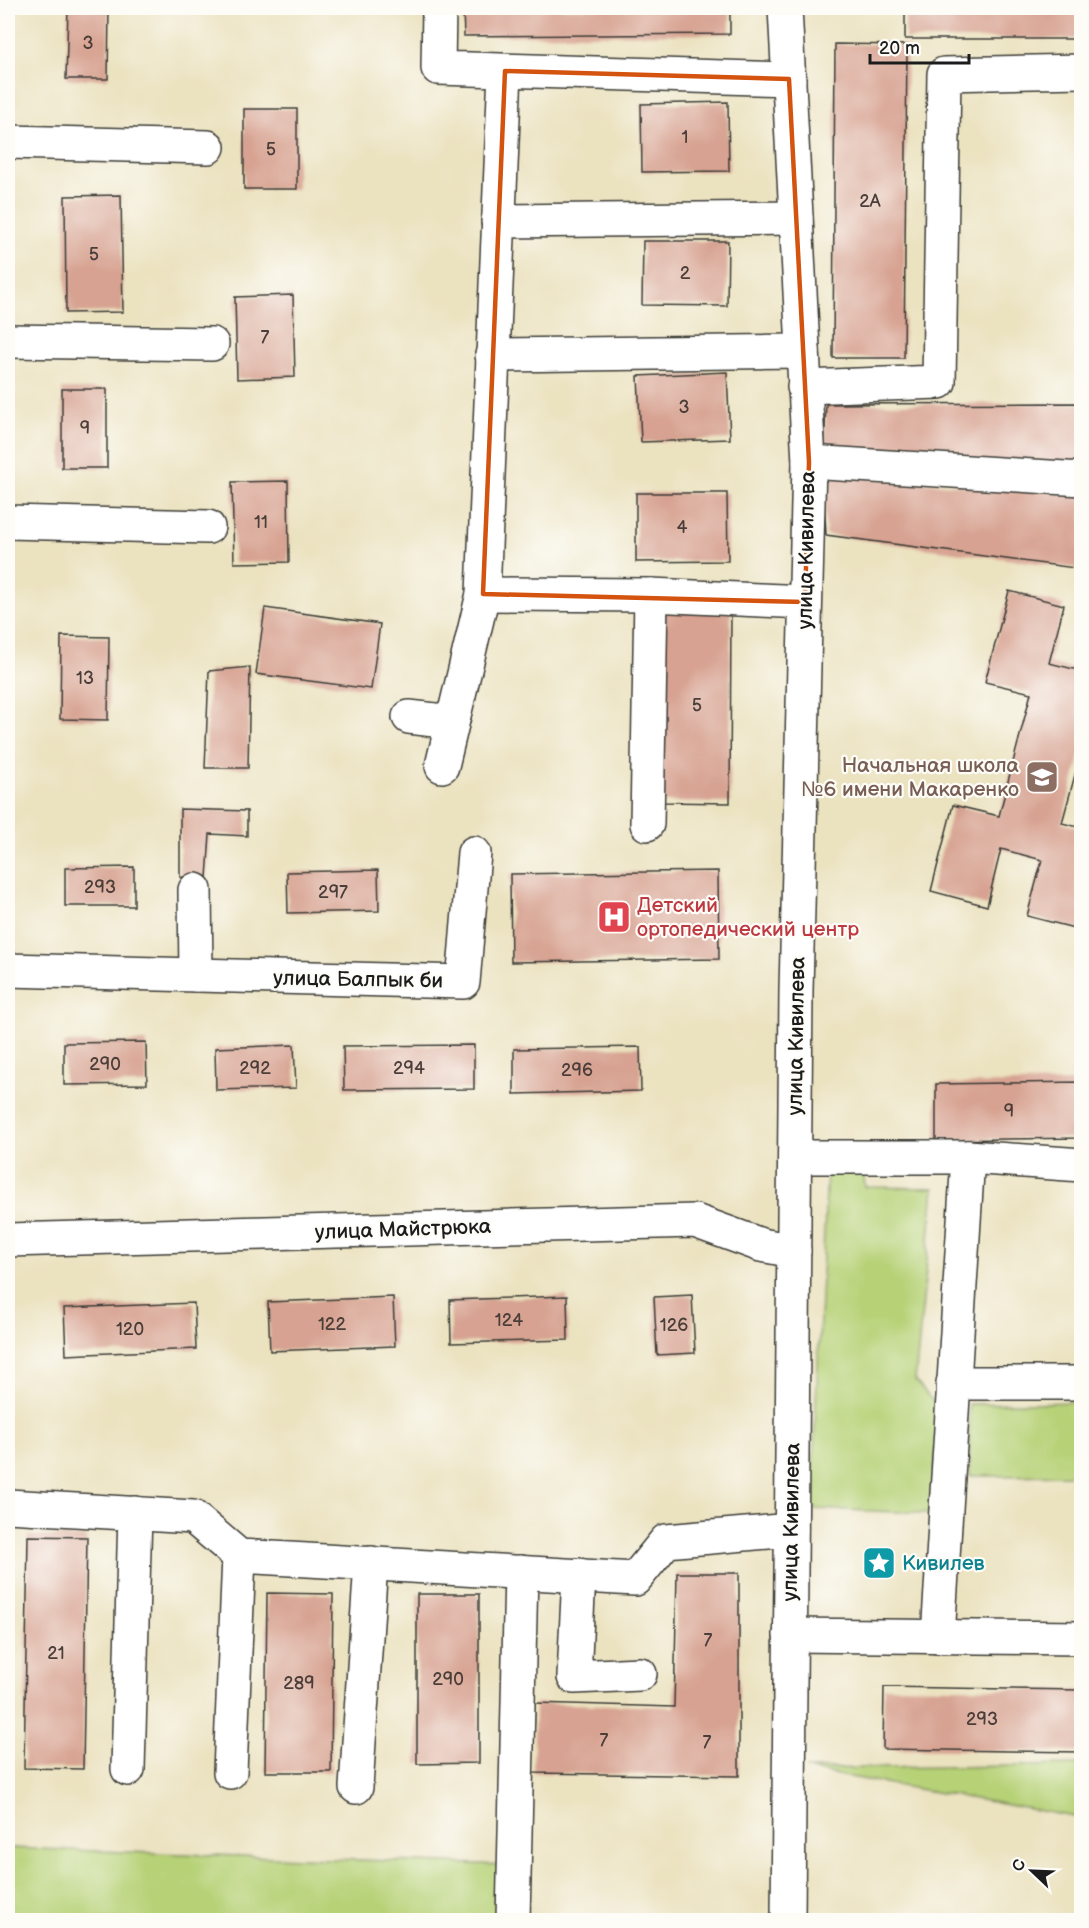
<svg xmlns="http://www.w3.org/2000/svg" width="1089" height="1928" viewBox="0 0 1089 1928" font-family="'Balsamiq Sans',sans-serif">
  <rect width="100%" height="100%" fill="#fdfcf7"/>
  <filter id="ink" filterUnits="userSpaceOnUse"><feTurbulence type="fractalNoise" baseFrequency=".0167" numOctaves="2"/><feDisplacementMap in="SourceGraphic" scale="12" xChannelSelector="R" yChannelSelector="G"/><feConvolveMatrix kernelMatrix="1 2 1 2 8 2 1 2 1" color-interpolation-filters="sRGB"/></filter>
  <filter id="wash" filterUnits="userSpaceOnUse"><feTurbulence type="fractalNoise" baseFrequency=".008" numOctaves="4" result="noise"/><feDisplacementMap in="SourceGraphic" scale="24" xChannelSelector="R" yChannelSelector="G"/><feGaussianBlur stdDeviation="1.35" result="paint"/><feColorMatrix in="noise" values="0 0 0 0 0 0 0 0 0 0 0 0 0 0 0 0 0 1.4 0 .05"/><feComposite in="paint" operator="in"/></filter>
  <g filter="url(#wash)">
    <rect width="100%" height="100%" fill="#ebe2c0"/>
    <!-- green -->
    <g fill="#b6d176" stroke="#697649" stroke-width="1.5">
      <path d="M863,1168L865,1187L934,1188L915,1381L940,1409L930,1513L811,1509L827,1171Z"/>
      <path d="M1081,1402V1475L970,1476L969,1404Z"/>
      <path d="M1081,1765V1818L805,1769Z"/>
      <path d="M8,1848L506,1865L498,1920H8Z"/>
    </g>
    <g id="blocks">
      <!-- building -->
      <g fill="#d7a291">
        <path d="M68,8H109L108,79H66Z"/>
        <path d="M463,8H730V34L464,36Z"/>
        <rect x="905" y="8" width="177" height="31"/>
        <path d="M835,44L907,45L904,358H833Z"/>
        <path d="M728,102L729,171L642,172L641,104Z"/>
        <rect x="244" y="109" width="53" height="80"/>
        <path d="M121,195L123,312L66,313L65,196Z"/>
        <path d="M643,241H728L727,306L642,305Z"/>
        <path d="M293,295L295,377L237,379L235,297Z"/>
        <path d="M727,372L730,439L641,442L638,376Z"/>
        <rect x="62" y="389" width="45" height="79"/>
        <path d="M1082,403V468L824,452L826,404Z"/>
        <path d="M823,475L1082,494V569L826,535Z"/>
        <path d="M288,481L289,562L234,563L232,482Z"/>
        <path d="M636,493H727L728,561L636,562Z"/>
        <path d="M1009,591L1064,605L1049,663L1082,671V749L1062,823L1082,828V930L1027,916L1042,860L1001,849L987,906L931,891L953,805L999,816L1031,693L985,682Z"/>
        <path d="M664,607L731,608L730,803L662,802Z"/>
        <path d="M265,608L380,624L371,689L256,674Z"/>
        <path d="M61,636L109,637L108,720L60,719Z"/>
        <path d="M250,667L248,768H205L209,671Z"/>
        <path d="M180,809L247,811V836L210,834L207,878L180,877Z"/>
        <path d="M134,867V906H65V868Z"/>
        <path d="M378,870L379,911L288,913L287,872Z"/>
        <path d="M718,871L719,959L511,962L510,874Z"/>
        <path d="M146,1042L147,1084L64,1085V1043Z"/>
        <path d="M294,1045L296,1088L216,1090L215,1048Z"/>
        <path d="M474,1045V1089L344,1090L343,1046Z"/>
        <path d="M640,1047L641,1091L514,1094V1049Z"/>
        <path d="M1082,1082V1138L936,1140V1084Z"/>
        <path d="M692,1295L695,1353L657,1355L654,1297Z"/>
        <path d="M567,1296L568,1340L451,1343L450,1300Z"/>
        <path d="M393,1297L395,1346L270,1351L268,1302Z"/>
        <path d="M194,1303L196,1349L66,1355L64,1308Z"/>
        <path d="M28,1536L87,1537L83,1769L24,1768Z"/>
        <path d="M677,1573H739V1776L533,1773L535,1703L674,1707Z"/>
        <path d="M267,1593L333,1594L331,1772H265Z"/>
        <path d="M417,1594H479V1763L417,1764Z"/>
        <path d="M884,1687L1082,1690V1752L883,1749Z"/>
      </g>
    </g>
  </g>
  <g filter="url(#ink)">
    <use href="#blocks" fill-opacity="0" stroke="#3b3a35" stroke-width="1.5"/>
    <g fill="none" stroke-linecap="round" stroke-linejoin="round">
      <!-- street casing -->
      <g stroke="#3b3a35" stroke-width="36">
        <g id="street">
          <path d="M439,8L438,68L789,79"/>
          <path d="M785,8L809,462L796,990L788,1920"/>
          <path d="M8,142L208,147"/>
          <path d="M498,221L796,218"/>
          <path d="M8,341L212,344"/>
          <path d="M492,355L803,351"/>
          <path d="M804,387L939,382L944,74L1082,71"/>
          <path d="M809,462L1082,479"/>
          <path d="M8,522L208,527"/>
          <path d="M483,594L651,595L805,602"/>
          <path d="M409,717L452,722"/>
          <path d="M442,766L483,594L505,71"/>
          <path d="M647,824L651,595"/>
          <path d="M195,890L196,975"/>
          <path d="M8,970L463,982L474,853"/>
          <path d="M795,1157H968"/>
          <path d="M8,1240L695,1221L761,1245L794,1251"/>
          <path d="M953,1383H1082"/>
          <path d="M8,1506L193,1517L239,1556L635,1579L666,1541L791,1530"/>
          <path d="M579,1575L574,1677L640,1674"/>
          <path d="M790,1635L1082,1638"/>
          <path d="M938,1637L968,1157L1082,1165"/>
          <path d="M128,1769L135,1513"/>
          <path d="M230,1772L239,1556"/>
          <path d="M356,1787L371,1563"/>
          <path d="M513,1920L521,1572"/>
        </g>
      </g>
      <!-- street -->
      <use href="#street" stroke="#fff" stroke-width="33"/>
    </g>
  </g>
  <!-- marked area -->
  <path fill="none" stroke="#d4530e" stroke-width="4.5" stroke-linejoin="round" d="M505,71L789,79L809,462L805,602L483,594Z"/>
  <!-- icons -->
  <defs>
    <g id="school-square" transform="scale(1.725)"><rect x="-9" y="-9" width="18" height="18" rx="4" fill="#8d6e63" stroke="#fdfcf7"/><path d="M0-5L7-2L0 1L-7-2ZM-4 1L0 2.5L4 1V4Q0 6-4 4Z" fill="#fff"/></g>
    <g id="hospital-square" transform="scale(1.725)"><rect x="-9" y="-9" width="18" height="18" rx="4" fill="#e0444e" stroke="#fdfcf7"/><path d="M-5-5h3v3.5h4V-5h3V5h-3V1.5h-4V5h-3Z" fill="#fff"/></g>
    <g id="sight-square" transform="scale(1.725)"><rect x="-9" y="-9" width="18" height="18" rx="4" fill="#0f9aa8" stroke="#fdfcf7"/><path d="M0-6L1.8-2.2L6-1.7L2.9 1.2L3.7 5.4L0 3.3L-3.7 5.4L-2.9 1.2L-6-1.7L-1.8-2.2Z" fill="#fff"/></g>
  </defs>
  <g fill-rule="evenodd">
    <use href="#school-square" x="1042" y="777"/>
    <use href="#hospital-square" x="614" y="917"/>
    <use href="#sight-square" x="879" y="1563"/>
  </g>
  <g text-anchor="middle" stroke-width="4.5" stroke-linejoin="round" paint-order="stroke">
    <!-- number labels -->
    <g font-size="18" fill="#4b3e39">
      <text x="88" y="49">3</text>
      <text x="685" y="143">1</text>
      <text x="271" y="155">5</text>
      <text x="870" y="207">2А</text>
      <text x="94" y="260">5</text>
      <text x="685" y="279">2</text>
      <text x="265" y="343">7</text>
      <text x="684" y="413">3</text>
      <text x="85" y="434">9</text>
      <text x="261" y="528">11</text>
      <text x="682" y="533">4</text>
      <text x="85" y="684">13</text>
      <text x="697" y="711">5</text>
      <text x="100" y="893">293</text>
      <text x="333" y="898">297</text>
      <text x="105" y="1070">290</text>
      <text x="255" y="1074">292</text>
      <text x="409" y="1074">294</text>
      <text x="577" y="1076">296</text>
      <text x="1009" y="1117">9</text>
      <text x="509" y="1326">124</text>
      <text x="332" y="1330">122</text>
      <text x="674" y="1331">126</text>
      <text x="130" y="1335">120</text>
      <text x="708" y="1646">7</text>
      <text x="56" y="1659">21</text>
      <text x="448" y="1685">290</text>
      <text x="299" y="1689">289</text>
      <text x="982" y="1725">293</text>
      <text x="604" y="1746">7</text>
      <text x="707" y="1748">7</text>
    </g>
    <!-- street labels -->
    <g font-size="21" fill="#1c1c1c" stroke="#fdfcf7">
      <text transform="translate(806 550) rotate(-89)" y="7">улица Кивилева</text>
      <text transform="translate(358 979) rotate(1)" y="7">улица Балпык би</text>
      <text transform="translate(796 1036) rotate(-89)" y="7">улица Кивилева</text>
      <text transform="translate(403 1229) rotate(-2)" y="7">улица Майстрюка</text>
      <text transform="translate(791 1522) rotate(-89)" y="7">улица Кивилева</text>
    </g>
    <!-- education labels -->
    <g font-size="21" fill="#785e54" stroke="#fdfcf7" text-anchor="end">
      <text x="1019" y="772">Начальная школа<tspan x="1019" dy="24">№6 имени Макаренко</tspan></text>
    </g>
    <!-- health labels -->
    <g font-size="21" fill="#be3a42" stroke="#fdfcf7" text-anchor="start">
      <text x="637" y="912">Детский<tspan x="637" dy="24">ортопедический центр</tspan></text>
    </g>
    <!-- culture labels -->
    <g font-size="21" fill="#0d838f" stroke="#fdfcf7" text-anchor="start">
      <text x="902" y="1570">Кивилев</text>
    </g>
  </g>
  <!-- margin -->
  <rect width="1089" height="1928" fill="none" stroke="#fdfcf7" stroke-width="30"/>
  <!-- north arrow -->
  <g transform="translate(1032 1871) rotate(293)" stroke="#fdfcf7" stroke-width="4.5" paint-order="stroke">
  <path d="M0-4.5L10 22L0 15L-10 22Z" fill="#1c1c1c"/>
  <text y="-9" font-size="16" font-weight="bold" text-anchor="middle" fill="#1c1c1c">С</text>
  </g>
  <!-- scale -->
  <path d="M870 54v9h99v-9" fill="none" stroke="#1c1c1c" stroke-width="3"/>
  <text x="879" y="54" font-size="18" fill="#1c1c1c" stroke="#fdfcf7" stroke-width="4.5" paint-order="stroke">20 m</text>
</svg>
